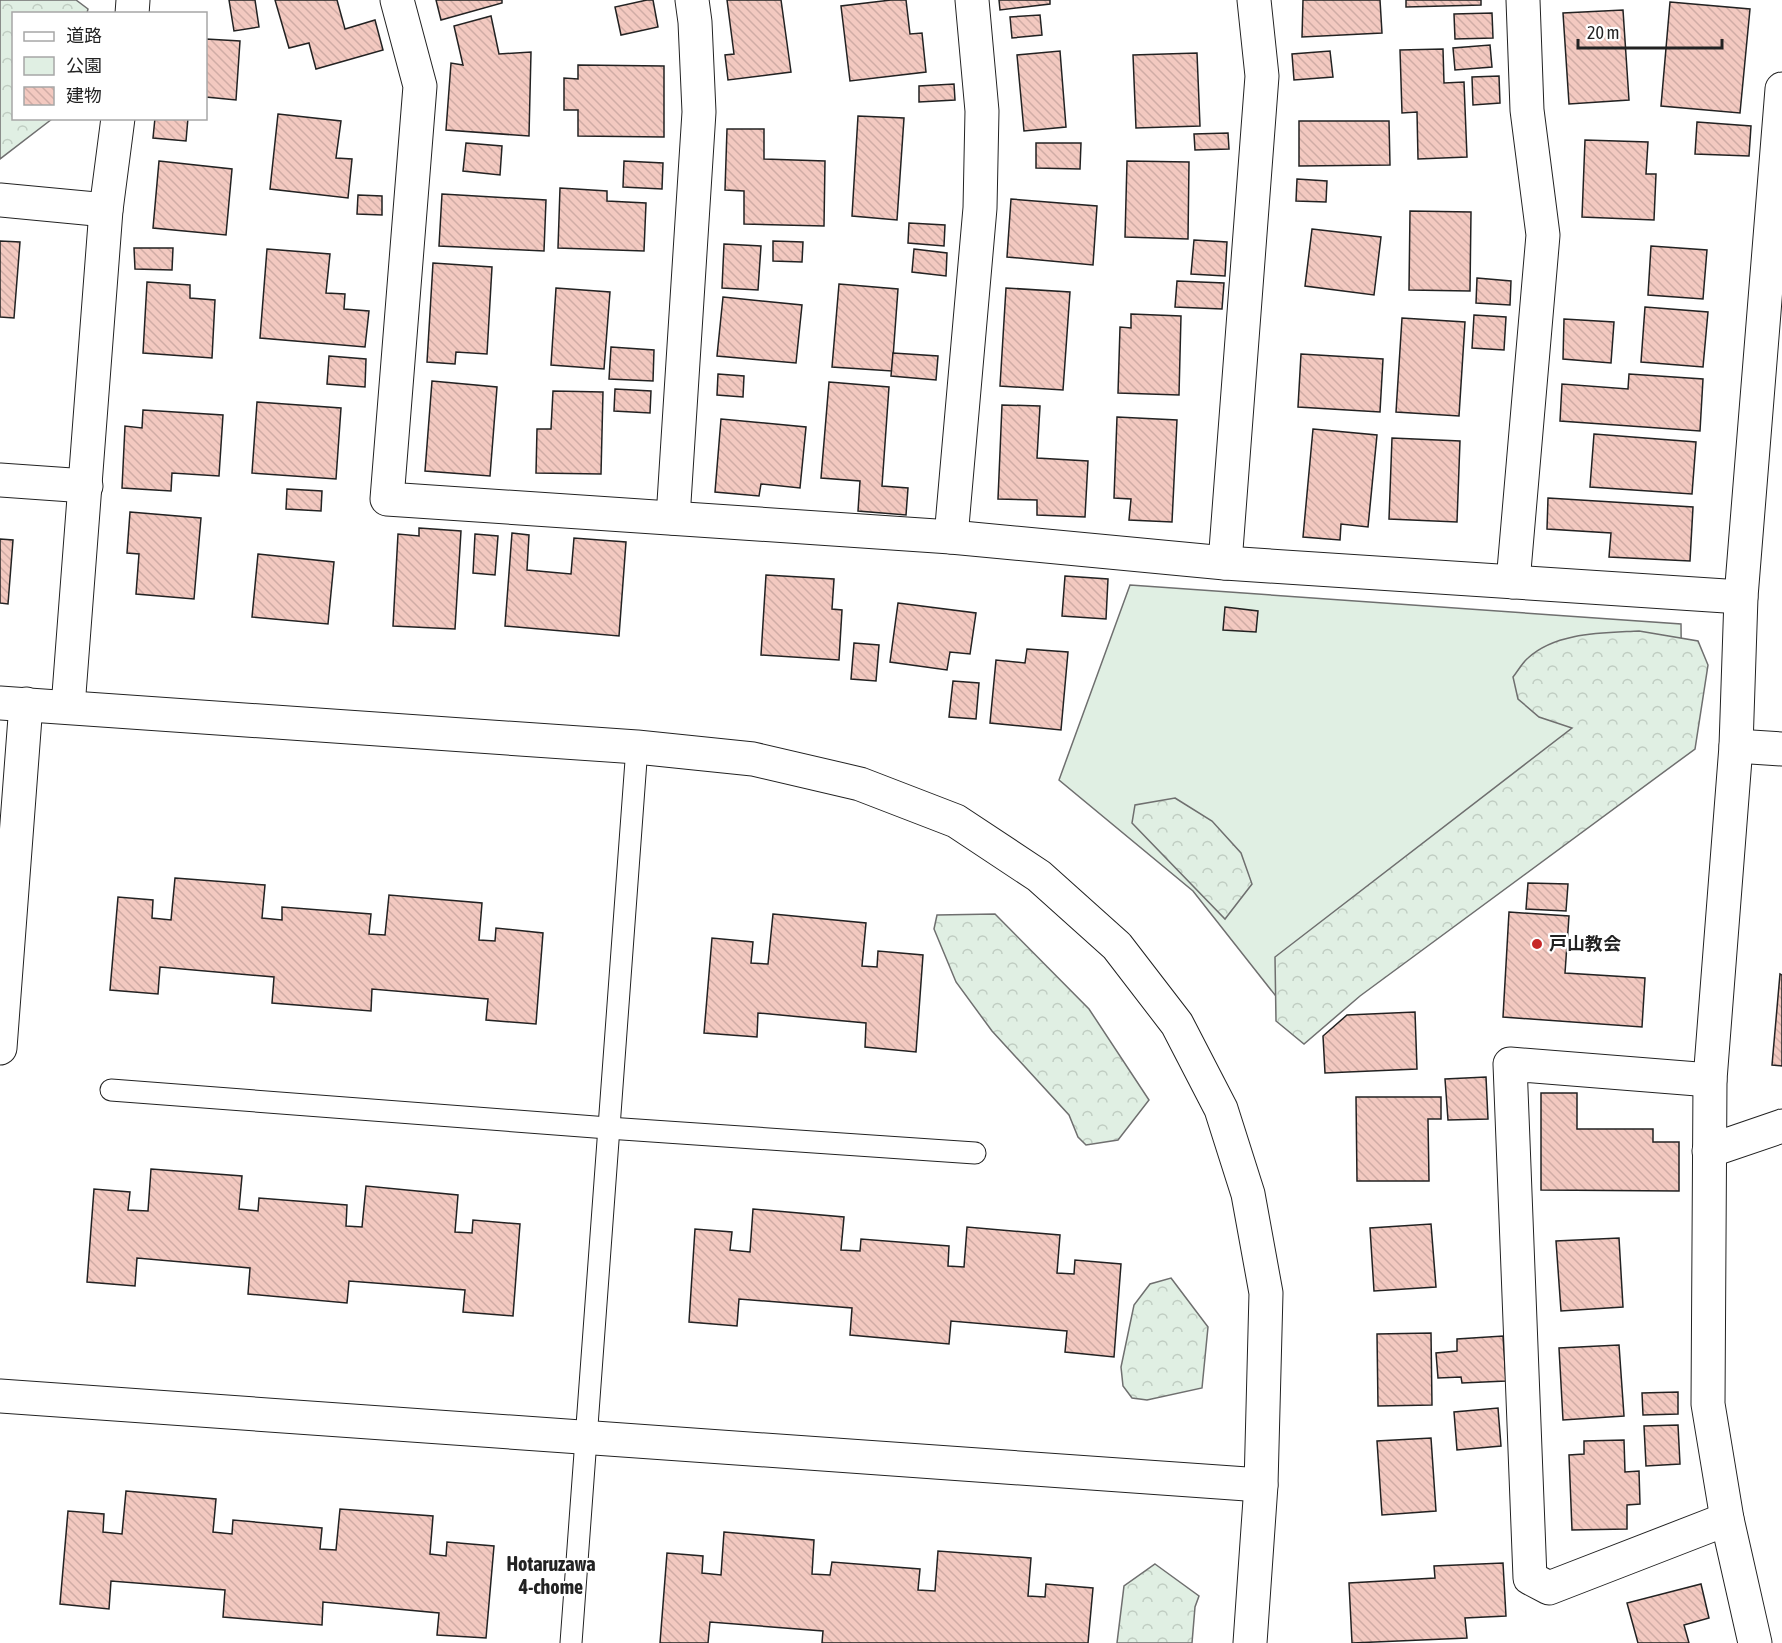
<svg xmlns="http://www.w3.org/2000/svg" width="1782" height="1643" viewBox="0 0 1782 1643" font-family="'Asap Condensed','Noto Sans JP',sans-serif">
  <defs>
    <pattern id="forest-crowns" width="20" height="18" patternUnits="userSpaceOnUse" patternTransform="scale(1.5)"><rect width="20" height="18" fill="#e0efe3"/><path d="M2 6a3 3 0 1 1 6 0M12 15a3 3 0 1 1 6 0" fill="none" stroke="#c0cdc2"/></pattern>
    <pattern id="building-back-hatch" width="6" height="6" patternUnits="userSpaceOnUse" patternTransform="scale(1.5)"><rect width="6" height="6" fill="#f3c9c0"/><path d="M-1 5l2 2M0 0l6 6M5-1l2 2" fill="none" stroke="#d0aca5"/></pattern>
  </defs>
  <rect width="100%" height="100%" fill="#fff"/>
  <!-- green -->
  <path fill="#e0efe3" stroke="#6f6f6f" stroke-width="1.5" d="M1130,585L1681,624L1682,722L1290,1014L1193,891L1059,780Z"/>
  <!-- forest -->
  <g fill="url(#forest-crowns)" stroke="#6f6f6f" stroke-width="1.5">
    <path d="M0,0H76L88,9L87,13L14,14V118L52,119L0,159Z"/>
    <path d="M1639,631L1698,641L1708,665L1695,749L1360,996L1304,1044L1276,1021L1275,957L1572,728L1539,717L1518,699L1513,677C1518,671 1522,663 1528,658C1556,632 1603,633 1639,631Z"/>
    <path d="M1175,798L1212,821L1241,853L1252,884L1225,919L1132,823L1135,805Z"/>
    <path d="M995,914L1089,1009L1149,1100L1118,1140L1086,1145L1078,1137L1069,1115L992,1031L956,982L934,929L937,915Z"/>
    <path d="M1171,1278L1208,1327L1202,1388L1147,1400L1132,1398L1123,1386L1121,1367L1134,1305L1150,1284Z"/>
    <path d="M1155,1564L1199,1596L1195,1607L1192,1643H1117L1124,1586Z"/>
  </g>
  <!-- building -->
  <g fill="url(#building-back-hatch)" stroke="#222" stroke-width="1.5">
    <path d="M229,0H255L259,27L234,31Z"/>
    <path d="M275,0H337L345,29L375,20L383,50L316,69L309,43L289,48Z"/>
    <path d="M436,0H502V3L441,20Z"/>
    <path d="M647,0H653L658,27L621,35L615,7Z"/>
    <path d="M727,0H781L791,72L728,80L725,55L734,54Z"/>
    <path d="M891,0H906L910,34L922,33L926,72L850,81L841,6Z"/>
    <path d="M999,0H1050V4L1000,10Z"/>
    <path d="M1303,0H1380L1382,33L1302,37Z"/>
    <path d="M1406,0H1481V5L1406,7Z"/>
    <path d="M1670,2L1750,9L1740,113L1661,106Z"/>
    <path d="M1623,10L1629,100L1569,104L1563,13Z"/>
    <path d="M1492,13L1493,38L1455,39L1454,14Z"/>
    <path d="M1040,15L1042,35L1012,38L1010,17Z"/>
    <path d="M491,16L499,54L531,52L529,136L446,130L451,63L463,65L454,26Z"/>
    <path d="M206,39L240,41L236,100L206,97Z"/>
    <path d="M1490,45L1492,67L1455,70L1453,48Z"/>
    <path d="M1443,49L1444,83L1464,82L1467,157L1418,159L1417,112L1402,113L1400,50Z"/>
    <path d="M1060,51L1066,127L1024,131L1017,55Z"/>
    <path d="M1330,51L1333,77L1294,80L1292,54Z"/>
    <path d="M1197,53L1200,126L1136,128L1133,55Z"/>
    <path d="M578,65L664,66V137L578,136V110H564V78L578,79Z"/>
    <path d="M1499,76L1500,103L1473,105L1472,77Z"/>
    <path d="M954,84L955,100L919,102V86Z"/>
    <path d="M278,114L341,121L336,158L352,159L348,198L270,189Z"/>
    <path d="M858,116L904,118L897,220L852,216Z"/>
    <path d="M155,118H188L186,141L153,138Z"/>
    <path d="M1299,121H1389L1390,165L1299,166Z"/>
    <path d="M1697,122L1751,126L1749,156L1695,154Z"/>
    <path d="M727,129H764V159L825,161L824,226L744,224V191L725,190Z"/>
    <path d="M1228,133L1229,149L1195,150L1194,134Z"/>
    <path d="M1585,140L1648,142L1646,174H1656L1654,220L1582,217Z"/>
    <path d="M466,143L502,146L500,175L463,171Z"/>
    <path d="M1036,143H1081L1080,169L1036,168Z"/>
    <path d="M159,161L232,169L226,235L153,228Z"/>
    <path d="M624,161L663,163L662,189L623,187Z"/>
    <path d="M1127,161L1189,162L1188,239L1125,237Z"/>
    <path d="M1297,179L1327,181L1326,202L1296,201Z"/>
    <path d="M560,188L607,191V201L646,203L644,251L558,248Z"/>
    <path d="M442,194L546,200L544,251L439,246Z"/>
    <path d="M358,195L382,196V215L357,214Z"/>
    <path d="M1011,199L1097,206L1093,265L1007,257Z"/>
    <path d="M1410,211L1471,212L1470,291L1409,290Z"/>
    <path d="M909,223L945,225L944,246L908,243Z"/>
    <path d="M1312,229L1381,237L1374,295L1305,286Z"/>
    <path d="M1194,240L1227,242L1225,276L1191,274Z"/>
    <path d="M0,241L20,242L14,318L0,317Z"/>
    <path d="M773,241L803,242L802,262L773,261Z"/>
    <path d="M724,244L761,246L758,290L722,288Z"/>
    <path d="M1651,246L1707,250L1703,299L1648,295Z"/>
    <path d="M134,248H173L172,270L135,269Z"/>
    <path d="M267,249L330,254L326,293L345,294L344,309L369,311L365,347L260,338Z"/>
    <path d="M914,249L947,253L946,276L912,272Z"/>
    <path d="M433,263L492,267L487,354L456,352L455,364L427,362Z"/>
    <path d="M1477,278L1511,281L1510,305L1476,303Z"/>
    <path d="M1177,281L1224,283L1222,309L1175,307Z"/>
    <path d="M147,282L190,285V298L215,300L212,358L143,353Z"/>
    <path d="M839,284L898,289L892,371L832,367Z"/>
    <path d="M556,288L610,292L604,369L551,365Z"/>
    <path d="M1006,288L1070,292L1063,390L1000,386Z"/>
    <path d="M723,297L802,305L796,363L717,356Z"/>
    <path d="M1645,307L1708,312L1703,367L1641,362Z"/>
    <path d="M1131,314L1181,316L1179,395L1118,393L1120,327L1131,328Z"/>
    <path d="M1474,315L1506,317L1504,350L1472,348Z"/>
    <path d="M1402,318L1465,322L1459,416L1396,412Z"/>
    <path d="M1564,319L1614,322L1611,363L1563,359Z"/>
    <path d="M611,347L654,350L653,381L609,379Z"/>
    <path d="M893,353L938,356L936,380L891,376Z"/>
    <path d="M1301,354L1383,359L1380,412L1298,407Z"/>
    <path d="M329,356L366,359L365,387L327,384Z"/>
    <path d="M718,374L744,376L743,397L717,395Z"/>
    <path d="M1629,374L1703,379L1700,431L1560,421L1562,384L1628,389Z"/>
    <path d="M432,381L497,387L490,476L425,471Z"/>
    <path d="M829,382L889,387L882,486L908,488L906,515L858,511L860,481L821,478Z"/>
    <path d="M615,389L651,391L650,413L614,411Z"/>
    <path d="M553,391L603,392L601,474L536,473L537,429H551Z"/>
    <path d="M257,402L341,408L336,479L252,473Z"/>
    <path d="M1002,405L1040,406L1037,458L1088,461L1085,517L1037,515V500L998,499Z"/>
    <path d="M143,410L223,415L219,476L172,473L171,491L122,488L125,426L142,428Z"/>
    <path d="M1117,417L1177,420L1172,522L1129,520L1131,499L1114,498Z"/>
    <path d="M721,419L806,427L800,488L761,484L759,496L715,492Z"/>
    <path d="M1313,429L1377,435L1368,527L1341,524L1340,540L1303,537Z"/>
    <path d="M1594,434L1696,442L1692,494L1590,487Z"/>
    <path d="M1392,438L1460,441L1457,522L1389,519Z"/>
    <path d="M287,489L322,491L321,511L286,509Z"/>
    <path d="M1548,498L1693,507L1690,561L1609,557L1611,533L1547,529Z"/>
    <path d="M130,512L201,518L194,599L136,594L139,554L127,553Z"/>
    <path d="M419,528L461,531L455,629L393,626L398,534L419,536Z"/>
    <path d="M512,533L529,535L527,570L571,574L574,538L626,542L619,636L505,626Z"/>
    <path d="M475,534L498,536L495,575L473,573Z"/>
    <path d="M0,539L13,540L8,604L0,603Z"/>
    <path d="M258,554L334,562L328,624L252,617Z"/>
    <path d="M766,575L834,579L832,609L842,610L839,660L761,655Z"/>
    <path d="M1065,576L1108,579L1106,619L1062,616Z"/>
    <path d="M898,603L976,613L970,654L950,652L947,670L890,662Z"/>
    <path d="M1225,607L1258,611L1256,632L1223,630Z"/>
    <path d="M854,643L879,645L876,681L851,679Z"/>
    <path d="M1027,649L1068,652L1061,730L990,723L996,660L1025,663Z"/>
    <path d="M953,681L979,683L976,719L949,717Z"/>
    <path d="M175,878L265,885L262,918L282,920V907L371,914L369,934L385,935L389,895L482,903L479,940L495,941L496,928L543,933L536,1024L486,1020L488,999L372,989L371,1011L272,1003L274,977L160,967L158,994L110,990L118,897L153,900L152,918L171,920Z"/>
    <path d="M1528,883L1568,884L1566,911L1526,909Z"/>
    <path d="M1509,912L1569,916L1565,973L1645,978L1642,1027L1503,1017Z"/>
    <path d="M773,914L866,923L862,966L877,967L878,951L923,955L916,1052L865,1047L866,1023L758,1013L757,1037L704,1033L712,938L753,942L751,963L768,964Z"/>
    <path d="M1780,974L1782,975V1066L1772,1065Z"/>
    <path d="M1415,1012L1417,1069L1325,1073L1323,1036L1347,1015Z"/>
    <path d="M1486,1077L1488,1119L1448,1120L1445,1079Z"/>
    <path d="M1541,1093H1577V1129H1653V1142H1679V1191L1541,1190Z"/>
    <path d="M1356,1097H1441V1119H1428L1429,1181H1357Z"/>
    <path d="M151,1169L242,1176L239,1209L258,1211L259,1198L347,1205L346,1226L362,1227L366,1186L458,1195L455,1232L472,1233L473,1220L520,1224L513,1316L463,1312L465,1290L349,1281L347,1303L248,1294L250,1268L137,1258L135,1286L87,1282L94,1189L130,1192L128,1210L148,1211Z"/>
    <path d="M753,1209L844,1217L841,1250L860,1251L861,1239L949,1246L948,1266L964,1267L967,1227L1060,1235L1057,1273L1074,1274L1075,1260L1121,1264L1114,1357L1065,1352L1067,1331L951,1321L949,1344L850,1335L852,1308L739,1299L737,1326L689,1322L695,1229L732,1232L730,1250L750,1252Z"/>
    <path d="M1431,1224L1436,1287L1374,1291L1370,1228Z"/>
    <path d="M1619,1238L1623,1307L1561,1311L1556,1241Z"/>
    <path d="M1431,1333L1432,1405L1378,1406L1377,1334Z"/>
    <path d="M1503,1336L1506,1381L1462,1383L1461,1377L1438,1378L1436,1353L1457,1351V1339Z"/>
    <path d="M1619,1345L1624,1416L1563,1420L1559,1348Z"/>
    <path d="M1678,1392V1414L1643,1415L1642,1393Z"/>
    <path d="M1498,1408L1501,1446L1457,1450L1454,1412Z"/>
    <path d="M1678,1425L1680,1464L1646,1466L1644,1426Z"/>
    <path d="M1431,1438L1436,1511L1382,1515L1377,1441Z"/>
    <path d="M1624,1440L1625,1472L1639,1471L1640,1504L1627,1505V1529L1572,1530L1569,1455L1584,1454V1441Z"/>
    <path d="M126,1491L216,1499L213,1532L232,1534L233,1520L322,1528L320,1549L336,1550L340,1509L433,1516L430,1554L446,1556L447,1542L494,1546L486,1638L437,1635L439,1613L323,1602L322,1625L223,1617L225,1590L111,1581L109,1609L60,1604L68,1511L104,1514L103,1532L122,1534Z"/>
    <path d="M724,1532L814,1540L812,1574L830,1575L832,1562L920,1569L918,1590L935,1591L938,1551L1031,1558L1028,1596L1045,1597L1046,1584L1093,1588L1088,1643H822L823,1631L710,1622L708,1643H660L667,1553L703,1556L702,1573L721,1575Z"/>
    <path d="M1503,1563L1506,1616L1465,1618L1467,1638L1352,1643L1349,1583L1435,1578L1434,1566Z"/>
    <path d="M1701,1584L1709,1618L1684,1625L1689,1643H1638L1627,1603Z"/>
  </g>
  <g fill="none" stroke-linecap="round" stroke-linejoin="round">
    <!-- service casing -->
    <g stroke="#222" stroke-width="23">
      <g id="service">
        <path d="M111,1090L608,1128L975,1153"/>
        <path d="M571,1643L637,747"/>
      </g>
    </g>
    <!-- minor casing -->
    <g stroke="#222" stroke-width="35">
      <g id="minor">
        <path d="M397,0L420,86L387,499L951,537L1225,563L1741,597"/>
        <path d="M132,14L133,0"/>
        <path d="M0,200L106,210"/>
        <path d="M0,480L86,486"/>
        <path d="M673,518L699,112L695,22L692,0"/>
        <path d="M951,537L980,208L982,111L972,0"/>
        <path d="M1225,563L1262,76L1254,0"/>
        <path d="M1513,582L1543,235L1527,110L1523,0"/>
        <path d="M68,707L106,210L118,118"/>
        <path d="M1736,746L1782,749"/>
        <path d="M0,1048L26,704"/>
        <path d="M1710,1080L1510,1064L1530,1578L1549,1588L1727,1519"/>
        <path d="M1709,1151L1782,1126"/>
        <path d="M0,1396L1261,1485"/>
      </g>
    </g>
    <!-- tertiary casing -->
    <g stroke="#222" stroke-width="35">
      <g id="tertiary">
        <path d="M0,703L637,747L753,759L860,784L956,821L1039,876L1117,946L1177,1024L1221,1109L1248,1194L1266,1293L1261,1485L1250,1643"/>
        <path d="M1755,1643L1727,1519L1708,1404L1710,1080L1736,746L1741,597L1782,89"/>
      </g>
    </g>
    <!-- service -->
    <use href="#service" stroke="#fff" stroke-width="21"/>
    <!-- minor -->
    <use href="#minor" stroke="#fff" stroke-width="33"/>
    <!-- tertiary -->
    <use href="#tertiary" stroke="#fff" stroke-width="33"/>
  </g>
  <!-- markers -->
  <circle fill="#c62828" stroke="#fff" stroke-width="2" cx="1537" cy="944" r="6"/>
  <g text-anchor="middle" stroke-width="4.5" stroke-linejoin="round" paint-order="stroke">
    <!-- poi labels -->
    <g font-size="18" font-weight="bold" fill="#222" stroke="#fff" text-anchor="start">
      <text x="1549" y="950">戸山教会</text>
    </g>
    <!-- neighbourhood labels -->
    <g font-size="20" font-weight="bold" fill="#222" stroke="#fff">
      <text x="551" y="1571">Hotaruzawa<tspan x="551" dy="23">4-chome</tspan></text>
    </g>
  </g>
  <!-- legend -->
  <rect x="12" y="12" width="195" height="108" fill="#ffffff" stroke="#a7a7a7" stroke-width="1.5"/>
  <rect x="24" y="32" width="30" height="9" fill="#ffffff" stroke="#a7a7a7" stroke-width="1.5"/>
  <text x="66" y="42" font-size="18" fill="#222222">道路</text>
  <rect x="24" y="57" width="30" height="18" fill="#e0efe3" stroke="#a7a7a7" stroke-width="1.5"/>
  <text x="66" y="72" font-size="18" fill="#222222">公園</text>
  <rect x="24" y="87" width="30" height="18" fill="url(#building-back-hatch)" stroke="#a7a7a7" stroke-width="1.5"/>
  <text x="66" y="102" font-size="18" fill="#222222">建物</text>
  <!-- scale -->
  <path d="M1578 39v9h144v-9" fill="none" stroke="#222222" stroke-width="3"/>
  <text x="1587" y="39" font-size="18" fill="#222222" stroke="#ffffff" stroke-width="4.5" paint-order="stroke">20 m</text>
</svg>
